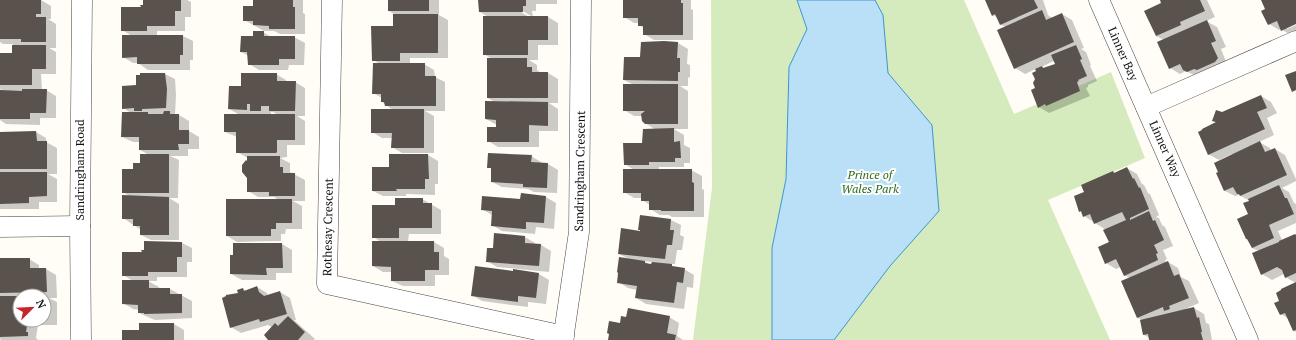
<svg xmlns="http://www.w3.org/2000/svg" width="1296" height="340" viewBox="0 0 1296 340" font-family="'PT Serif',serif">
  <rect width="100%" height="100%" fill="#fffdf5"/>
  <!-- green -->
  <path fill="#d5ebbd" d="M711,0H964L1014,114L1111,72L1145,158L1048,200L1110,340H693L712,188Z"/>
  <!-- water -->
  <path fill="#b9e0f7" stroke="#3f96cf" d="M797,0H875L883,15L888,73L932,125L939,211L890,266L834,340H772V248L786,179L789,67L807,29Z"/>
  <!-- shadow -->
  <g fill="#0003" fill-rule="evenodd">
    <path d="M0,0H41L51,6V19H48L56,24V48H49L56,52V74H41L42,90H46L56,96V118H40V125L6,124L0,120V92H6L0,89V54H13V44H3L0,42Z"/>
    <path d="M144,0H187L191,2V17H185V31H157V36H183L193,41V60H190V70H148L138,63H133L123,57L132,36L122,30L144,6Z"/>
    <path d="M254,0H303V13L305,14V34H280L274,31H264L244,20L254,7Z"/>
    <path d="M382,0H439V15L448,20V58H410V64H424L434,70L435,77L445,82V111H425L434,116V153H402L392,147V138H382L372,132L393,110L382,102V98L373,93L380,64L373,60L394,27V14L389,11V0Z"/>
    <path d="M479,0H557V4H536V11H532L533,17L519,9L518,10L529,17H548L558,23V45H538V60H529L537,65V70L541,73H548L558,79V103H549L558,109V131H539V147H498L488,141L497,128V125L486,119L496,103L488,98L492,59L484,54L488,17L480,12Z"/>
    <path d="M624,0H691V9L693,10V40H654L644,34V28L639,25V23H634L624,17Z"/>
    <path d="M986,0H1043L1048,15L1052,18L1062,14L1072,20L1084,48L1081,49L1086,52L1091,65L1090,66L1097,81L1088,85V87L1086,88L1090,96L1049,113L1039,107L1036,89L1038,72L1036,69L1025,74L1015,68L1006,27L1001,25L998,18L993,15ZM1054,61L1056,64L1045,69L1041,67Z"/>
    <path d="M1161,0H1207L1215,17L1206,21L1217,27L1226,47L1221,49L1227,64L1194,75L1186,71L1180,74L1170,68L1164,40L1156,36L1162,4Z"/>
    <path d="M1262,0H1296V23L1287,27V29L1296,25V34L1292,36L1281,29L1279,30L1269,24L1266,9Z"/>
    <path d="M263,32L271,37H294L305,43L304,65H289L288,70H259L249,64V56L241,52L254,37Z"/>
    <path d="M678,43L688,49L687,64L690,65V77L688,78V86H680L688,91V129H674L684,135V145L690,148V163H684V167H659V170H691L702,176V189L704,190V217H672L669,215H660L650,209V205L642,200V198H634L624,192L634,170L625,164L656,130L645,123L642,116H634L624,110L634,85L624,80L641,58Z"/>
    <path d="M165,74L175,79L176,95L175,115H179L189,121V131L199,137V149H188V156H170L179,160L178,198H169L179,204V240H151L141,235V230L123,218L130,197L123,192L134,170L141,164L149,155L140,150V142H133L122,137L131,113L123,108L137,86Z"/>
    <path d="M276,74L286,80V82H295L305,88V116H297L305,121V145H287V157L280,158L290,163V172L305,180V201H293L302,206V229H286L285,234H281V241L237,242L227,236L279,200L274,197H258L248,191V158L237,152V137L225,132L240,115L229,109L242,87ZM271,112H273L278,115H271Z"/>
    <path d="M1261,96L1271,102L1277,113L1267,118L1274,135L1259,142L1270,148L1271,151L1275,149L1285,155L1296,179V181L1282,188L1289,192L1294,203L1296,204V223L1278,231L1282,240L1296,236V332L1294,331L1289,319L1281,314L1280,301L1296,283L1285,277L1284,274L1272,280L1262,274L1259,251L1252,248L1249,215L1250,201L1239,195L1235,196L1225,191L1218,174L1233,155L1232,154L1219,160L1208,154L1217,123L1213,121L1222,113Z"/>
    <path d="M36,132L46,138V142L57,148V174H48L57,179V202H39V209H0V133Z"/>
    <path d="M390,155H428L438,161V184H435V195L406,194V196H383L373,191L390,168Z"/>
    <path d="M531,156L541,162V164H548L558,170L557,193L534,192L528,189L502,187L492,182V169L488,167Z"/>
    <path d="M1127,168L1137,174L1142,184L1144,185L1148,193L1150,194L1159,215L1156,217L1159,218L1162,225L1165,227L1173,246L1163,250L1167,259L1165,260L1166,262H1168L1178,268L1181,277L1189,281L1199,303L1185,309L1194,308L1204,314L1206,323L1209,324L1212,340H1150V338L1144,335L1143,321L1138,318L1122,282L1130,278L1124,275L1121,267L1116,269L1106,263L1110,242L1106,230L1084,216L1080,211L1085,192L1113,172L1115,173Z"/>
    <path d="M522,194L546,197L556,203L554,229L536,227L535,234L502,231L492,225V215L482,209L521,200Z"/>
    <path d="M422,199L441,210V234H409L408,242H434L444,248V256L449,259V275H435V286H403L392,281V272H383L373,266L381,242L373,237L396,206Z"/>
    <path d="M641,216L671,220L681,225L680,235L684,237L682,250H677L675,264H669L676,268L684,269L694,275L693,288L687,287L684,309L646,304L636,298L637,290L628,288L618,282L629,259L619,254L641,232ZM644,261L652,262V266Z"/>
    <path d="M495,234L525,237L535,243V245H541L551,251L549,272L497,267L487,261L494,250Z"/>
    <path d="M182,243L192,248V262H187V277H157V281H148L159,287V289H170L192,301V318L155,320L150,318L139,313V310L133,309L123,303L133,281L123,275L143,253Z"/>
    <path d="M282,244L292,250V273H276V280H242L231,274Z"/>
    <path d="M0,259H29L39,265V269H46L56,275L57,298H49L57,302V325H38L36,338L38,340H2L0,339ZM20,296H44V320H20Z"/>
    <path d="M514,270L539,274L549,280L546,304L528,302V307L482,301L472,295L514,272Z"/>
    <path d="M257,287L267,293L268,296L280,292L290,298L296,320H294L315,339L314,340H270L273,328L268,325L241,333L231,327L239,294L243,289L247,291Z"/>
    <path d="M669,317L679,323L677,336L683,340H609L620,324Z"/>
    <path d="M174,324L184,330V340H123L140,331Z"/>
  </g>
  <!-- building -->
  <g fill="#5a524d">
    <path d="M0,0H41V14H36V17H46V42H21V39H0Z"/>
    <path d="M143,0H181V11H175V26H147V31H121V7H141L140,5H143Z"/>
    <path d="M253,0H293V7H295V29H269V26L253,25V21H243V6H253Z"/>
    <rect x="388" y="0" width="41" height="11"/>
    <path d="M478,0H526V6H523V12H479Z"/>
    <path d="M623,0H681V3H683V35H643V26H638V18H623Z"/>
    <path d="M985,0H1034L1038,8L1000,25L995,14L992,16Z"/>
    <path d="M1160,0H1200L1205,11L1180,22L1181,25L1156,36L1144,11L1161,3Z"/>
    <path d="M1261,0H1296V24L1281,31L1277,21L1268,25L1261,11L1265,9Z"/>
    <path d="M1042,10L1046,20L1062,13L1074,42L1014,69L997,30Z"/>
    <path d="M393,14H438V53H400V61H372L371,26H393Z"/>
    <path d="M483,16H548V40H528V55H483Z"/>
    <path d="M1207,20L1216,41L1211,43L1218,58L1215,62L1197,70L1194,69L1187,72L1183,70L1180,64L1169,69L1157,42Z"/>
    <path d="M253,31H264V36H295V59H279V65H248L247,52H240L241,36H253Z"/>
    <path d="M122,35H183V55H180V64H137V57L122,58Z"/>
    <path d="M664,41L678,42L677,58H680V72H678V81L623,80L624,57H640L641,42Z"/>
    <path d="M12,45H46V69H32V85H0V53H12Z"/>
    <path d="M1076,45L1082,59L1080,60L1087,76L1078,80L1079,81L1077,82L1080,91L1046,106L1045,104L1038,108L1031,90L1035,88L1033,83L1035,79L1032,73L1036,71L1035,69L1042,66L1043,68L1055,64L1051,55Z"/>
    <path d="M487,58H527V67H532V72H548V98H487Z"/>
    <path d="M373,63H425V76H436V106H385L384,102H381V94H372Z"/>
    <path d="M1296,71V90L1292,92L1285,75Z"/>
    <path d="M140,73H165L167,89L166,108L142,109V111H134V108L122,109V86L136,85V75H140Z"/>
    <path d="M241,73H277V81H296L295,111H269V106H261V111H250V104H247V110L228,109L229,86H241Z"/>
    <path d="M623,84H678V124H645L642,121L641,114L645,111H623Z"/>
    <path d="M22,89H47L46,113H30V119H0V90L22,91Z"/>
    <path d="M1261,95L1267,108L1257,112L1265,129L1208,155L1198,132L1202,130V129L1216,122L1212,121L1216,110L1222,112Z"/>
    <path d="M485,101L548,102V126L529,125V142H487V127H496V120L485,119Z"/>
    <path d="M371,109H424V148H391L392,133H371Z"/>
    <path d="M164,111H170V114H179V130H189V144H178L179,150H139V137H121L122,112H148V114H163Z"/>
    <path d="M224,114H295V140H277V152L276,153H236V132H224Z"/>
    <path d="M674,128V142L680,141L681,158H675V162H649V165H624L623,143H642L643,129Z"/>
    <path d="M36,131L37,141H47V169H0V132Z"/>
    <path d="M1260,141L1265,152L1275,148L1287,175L1240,196L1239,194H1237L1233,187L1224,191L1216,173L1218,172L1214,163Z"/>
    <path d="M488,153L532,155L531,162L548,163L547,188L523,187V184L491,182V168H487Z"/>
    <path d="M140,154H169V193H122V169H133V163H140Z"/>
    <path d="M389,154H428L429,179H425V189H396L397,191H372V167H389Z"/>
    <path d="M247,156H280V167H283V173H295V196H269V192H247V178L242,172V165L246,160L247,161Z"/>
    <path d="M1127,167L1133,179L1134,178L1139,188L1140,187L1149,209L1130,218V220L1149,211L1153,221L1155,220L1164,240L1154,245L1158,253L1156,254L1158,260L1124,276L1116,259L1105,264L1098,247L1109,242L1103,230L1126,220L1122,212L1094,224L1090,214L1083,217L1081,211L1079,212L1074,196L1084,192L1081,185L1113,171L1114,173Z"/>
    <path d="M623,169H692V182L694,183V211H661V210H649V201H641V193H623Z"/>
    <path d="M0,172H47V196L29,197V203L0,204Z"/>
    <path d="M1279,185L1285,198H1287L1294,214L1269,225L1274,238L1252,248L1247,239H1246L1237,219L1248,214L1243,203L1249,201L1248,199Z"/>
    <path d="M521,193L546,196L544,223L526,222V229H524L491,226L492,211L481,210L482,196L520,199Z"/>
    <path d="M122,195L169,197V235H140V226H133V219H122Z"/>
    <path d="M395,198H423V203H432V228H399V238H372V205H395Z"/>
    <path d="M226,199H292V223H276V229H271V236H226Z"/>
    <path d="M640,215L671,219L670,230H674L672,245H667L665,259L618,254L621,228L640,231V230H638Z"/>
    <path d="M494,233L525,236V243L541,244L539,266L486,262L487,248H493Z"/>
    <path d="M1295,234L1296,235V273L1285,278L1282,270L1277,267L1261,275L1252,253L1279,242V241Z"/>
    <path d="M144,241L182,242V257H177V272H148V276H122V252H142L141,250H144Z"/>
    <path d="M372,241H434V252H439V270H425V281H391V267L372,266Z"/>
    <path d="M233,243H282L283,268H266L267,275H264L230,274V255H233Z"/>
    <path d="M619,257L645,261V263L651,264L652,262L672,264V266L685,268L683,283L677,282L674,303L635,298L637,286L617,283L618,273L617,272Z"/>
    <path d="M0,258H30V268H46L47,292L0,293Z"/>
    <path d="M1168,261L1174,276L1179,274L1189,298L1169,306L1170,309L1164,311L1163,307L1137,318L1121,281Z"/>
    <path d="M475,266L513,271V269L539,273L536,298L518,296V302L471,296Z"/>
    <path d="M122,280H149V288H170V294H182V313L144,314V313H138V305L122,304Z"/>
    <path d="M1296,282V330L1293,331L1285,313L1280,315L1274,303L1279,301L1276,293L1281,290V289Z"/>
    <path d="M257,286L259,292L264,296L280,291L287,314L260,322L259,319L230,328L222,298L226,296V295L238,293L237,290L243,288L244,291Z"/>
    <path d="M0,296H20V320H28L26,332H28V336L0,337Z"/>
    <rect x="44" y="296" width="3" height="24"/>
    <path d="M1194,307L1197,318L1199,317L1202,332L1200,333H1201L1203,340H1149L1148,334L1143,335L1140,320Z"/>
    <path d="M628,308L670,316L667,333L676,335L675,340H608L609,334L607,333L609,321L620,323L621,316L626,317Z"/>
    <path d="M288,316L305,332L298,340H268L264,335L275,323L278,326Z"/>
    <path d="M139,323H174V340H122V330H139Z"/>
  </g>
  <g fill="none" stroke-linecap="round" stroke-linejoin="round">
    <!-- minor casing -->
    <g stroke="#444" stroke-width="21">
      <g id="minor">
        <path d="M332,0L327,284L564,336"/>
        <path d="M1099,0L1248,340"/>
        <path d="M1146,107L1296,41"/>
        <path d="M0,227L80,226"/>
        <path d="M81,340L80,226L82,0"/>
        <path d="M563,340L579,232L581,0"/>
      </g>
    </g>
    <!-- minor -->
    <use href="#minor" stroke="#fff" stroke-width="20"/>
  </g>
  <g text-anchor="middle" stroke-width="4" stroke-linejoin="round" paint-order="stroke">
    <!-- street labels -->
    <g font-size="12" fill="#111" stroke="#fff">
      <text transform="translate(1123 54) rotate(66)" y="4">Linner Bay</text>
      <text transform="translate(1165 149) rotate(66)" y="4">Linner Way</text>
      <text transform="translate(80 170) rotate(-90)" y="4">Sandringham Road</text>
      <text transform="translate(580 171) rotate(-89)" y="4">Sandringham Crescent</text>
      <text transform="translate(328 227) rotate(-89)" y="4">Rothesay Crescent</text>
    </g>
    <!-- park labels -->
    <g font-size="12" font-style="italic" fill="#2f6b1f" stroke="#fff">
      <text x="870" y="179">Prince of<tspan x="870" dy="14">Wales Park</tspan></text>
    </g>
  </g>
  <!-- north arrow -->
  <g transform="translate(32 308) rotate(66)"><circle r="19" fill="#ffffff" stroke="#a0a0a0"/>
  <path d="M0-3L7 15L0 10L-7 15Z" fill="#c4262e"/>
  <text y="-6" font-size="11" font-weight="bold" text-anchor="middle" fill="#111111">N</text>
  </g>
</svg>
